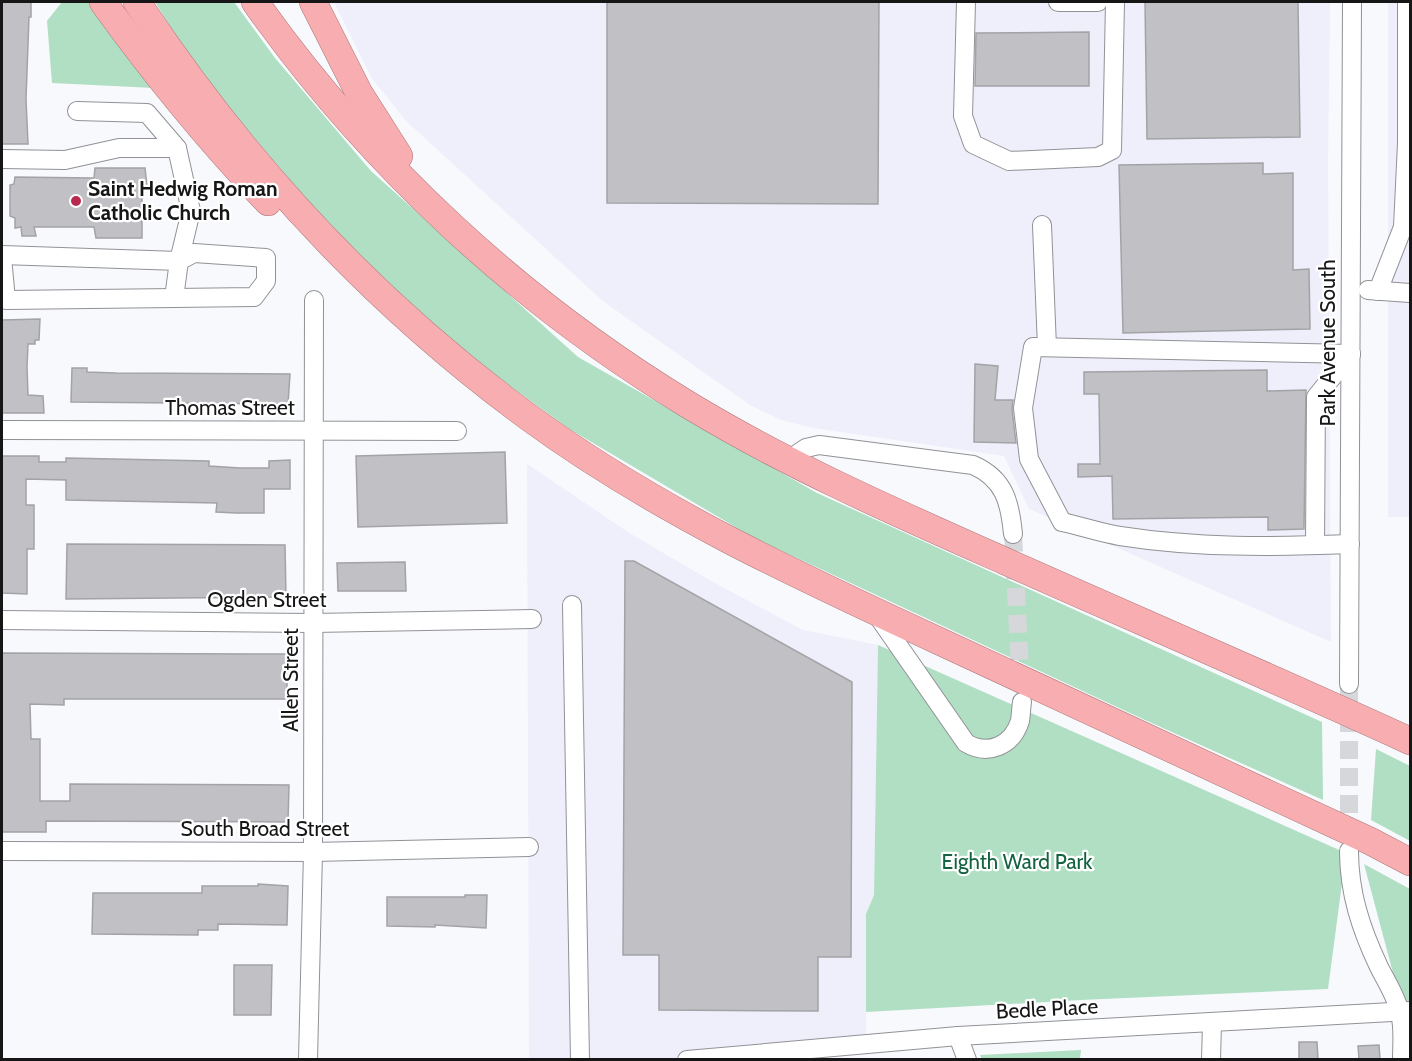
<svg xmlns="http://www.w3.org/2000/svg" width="1412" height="1061" viewBox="0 0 1412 1061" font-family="Cabin,sans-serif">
  <rect width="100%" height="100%" fill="#f8f9fd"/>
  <!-- built -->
  <g fill="#eeeffb">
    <path d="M334,2H1330L1328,165L1331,642L1029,509L1004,456L814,428L781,420L750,405L604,302L406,121L371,77Z"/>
    <rect x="1388" y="2" width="22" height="515"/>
    <path d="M527,464L631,534L713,582L803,630L878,645L874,895L866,914V1041L682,1059H529Z"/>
  </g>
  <!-- green -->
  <g fill="#b0dfc4">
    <path d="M62,2H90L154,88L52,83L47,21Z"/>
    <path d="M155,2H234L275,58L371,171L578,357L817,493L1322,722L1323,800L1145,720L754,538L571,430L441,336L321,217L199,72Z"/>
    <path d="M878,645L1346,853L1328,989L1081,1000L866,1012V914L874,895Z"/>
    <path d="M1376,749L1410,766V841L1371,820Z"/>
    <path d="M1364,864L1410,889V1003H1401Z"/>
    <path d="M1081,1050L1080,1059L982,1060L980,1055Z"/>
  </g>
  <!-- building -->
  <g fill="#c1c1c5" stroke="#a3a3a7" stroke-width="1.5">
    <path d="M2,2H31V17H29L26,99L28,144H2Z"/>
    <path d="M607,2H879L878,204L607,203Z"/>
    <path d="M1145,2H1298L1300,137L1147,139Z"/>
    <path d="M1089,32V86H975L976,33Z"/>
    <path d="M1263,163V174L1293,173V270L1309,269L1310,329L1123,333L1119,165Z"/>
    <path d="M95,168H145L147,186H142V238H96L94,227H34L36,236H22L21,227L15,228V218L10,216V185L14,184L15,177L94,178Z"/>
    <path d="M40,319L39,340H35V344H28L27,367L28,395L43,396L44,413H2V320Z"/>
    <path d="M975,364L998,366L995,400H1013L1012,409L1016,443L974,442Z"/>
    <path d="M72,368H87V372L116,373L290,374L288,404L71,402Z"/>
    <path d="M1267,370V391L1306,390L1304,529L1268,530V517L1113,519L1112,476L1078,477V464H1100L1099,394H1084V372Z"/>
    <path d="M505,452L507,523L358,527L356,456Z"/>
    <path d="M2,456H39V462H66V458L209,461V466L240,468H269V461L290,460V489H264V513H236L216,512L217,503L66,500V480L26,479V505H34V549H27V594L2,593Z"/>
    <path d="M67,544L285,545L286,597L66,599Z"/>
    <path d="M625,561H634L852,682L851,957H818V1011L659,1010V955H623Z"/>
    <path d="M405,562L406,591H338L337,563Z"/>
    <path d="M2,653L287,654V699H64V705L30,704L31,739H40V801H70V784L289,785L288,822L46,821V832H2Z"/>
    <path d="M258,884L288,886L287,925L218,924V930H198V935L92,934L93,893H202V886H258Z"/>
    <path d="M465,895H487L486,928L435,925V927L387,926V897H465Z"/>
    <path d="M234,965H272L271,1015H234Z"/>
    <path d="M1299,1042H1317L1318,1059H1299Z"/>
    <path d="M1379,1045L1380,1059H1359L1358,1046Z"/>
  </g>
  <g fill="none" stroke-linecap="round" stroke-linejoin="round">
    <!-- minor-tunnel -->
    <g stroke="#d6d7da" stroke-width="18" stroke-dasharray="18 9" stroke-linecap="butt">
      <path d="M1013,534L1021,688"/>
      <path d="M1349,840V684"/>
    </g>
    <!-- minor casing -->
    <g stroke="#919296" stroke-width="20">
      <g id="minor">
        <path d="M966,2L963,116L973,144L1009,161L1098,157L1112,150L1115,2"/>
        <path d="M1058,2H1098"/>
        <path d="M2,159L65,160L119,148H177"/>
        <path d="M1042,225L1047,347"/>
        <path d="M2,255L179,261L194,253L266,258V281L254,297L174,298L179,261L191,211L177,148L147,113L77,111"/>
        <path d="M2,257L6,300L174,298"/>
        <path d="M1368,290L1410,293"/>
        <path d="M1378,291L1403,227L1407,143V2"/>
        <path d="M2,430L457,431"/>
        <path d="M788,460L806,448L819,445L973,465C1005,479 1010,503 1013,534"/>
        <path d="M1350,544C1274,547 1196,548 1120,536C1101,533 1081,526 1062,522L1029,459L1023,408L1033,347L1351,354"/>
        <path d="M1315,545L1316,397L1351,354"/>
        <path d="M572,605L580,1060"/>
        <path d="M875,612L966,743C988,756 1012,746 1020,721C1021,715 1021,708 1022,702"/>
        <path d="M2,620L313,623L532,619"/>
        <path d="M1349,684L1352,2"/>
        <path d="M2,851L313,852L529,847"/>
        <path d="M1349,851C1349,893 1361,929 1379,967C1386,981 1397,998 1400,1013C1404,1028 1402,1044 1402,1060"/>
        <path d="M958,1036L967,1060"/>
        <path d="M308,1060L313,852L314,300"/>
        <path d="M687,1060L958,1036L1410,1011"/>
        <path d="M1211,1060L1212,1023"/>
      </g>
    </g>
    <!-- highway casing -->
    <g stroke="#a9787a" stroke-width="28">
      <g id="highway">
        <path d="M103,2C154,73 208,139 268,202"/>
        <path d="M137,2C242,161 372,302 527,416C655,510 798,576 941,642C1084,708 1227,774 1370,841L1410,862"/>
        <path d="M255,2C369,163 518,301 687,404C789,466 899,514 1007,562C1142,622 1277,680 1410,741"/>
        <path d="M313,2L359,93L399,156"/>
      </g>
    </g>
    <!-- minor -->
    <use href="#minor" stroke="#fff" stroke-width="18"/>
    <!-- highway -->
    <use href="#highway" stroke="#f8adb0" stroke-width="27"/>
  </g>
  <!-- markers -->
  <circle fill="#b9294f" stroke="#fff" stroke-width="2" cx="76" cy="201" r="6"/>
  <g text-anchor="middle" stroke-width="4.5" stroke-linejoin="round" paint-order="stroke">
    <!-- poi labels -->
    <g font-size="21" font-weight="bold" fill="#161617" stroke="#fff" text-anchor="start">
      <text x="88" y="196">Saint Hedwig Roman<tspan x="88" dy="24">Catholic Church</tspan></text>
    </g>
    <!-- street labels -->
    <g font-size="21" fill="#161617" stroke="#fff">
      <text transform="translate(1328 343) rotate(-90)" y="7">Park Avenue South</text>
      <text x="230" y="415">Thomas Street</text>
      <text x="267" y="607">Ogden Street</text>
      <text transform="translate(291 680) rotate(-90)" y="7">Allen Street</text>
      <text x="265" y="836">South Broad Street</text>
      <text transform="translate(1047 1009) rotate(-3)" y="7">Bedle Place</text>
    </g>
    <!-- park labels -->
    <g font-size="21" fill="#146241" stroke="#fff">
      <text x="1017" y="869">Eighth Ward Park</text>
    </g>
  </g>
  <!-- border -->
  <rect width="1412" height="1061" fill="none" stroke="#161617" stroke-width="6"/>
</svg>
